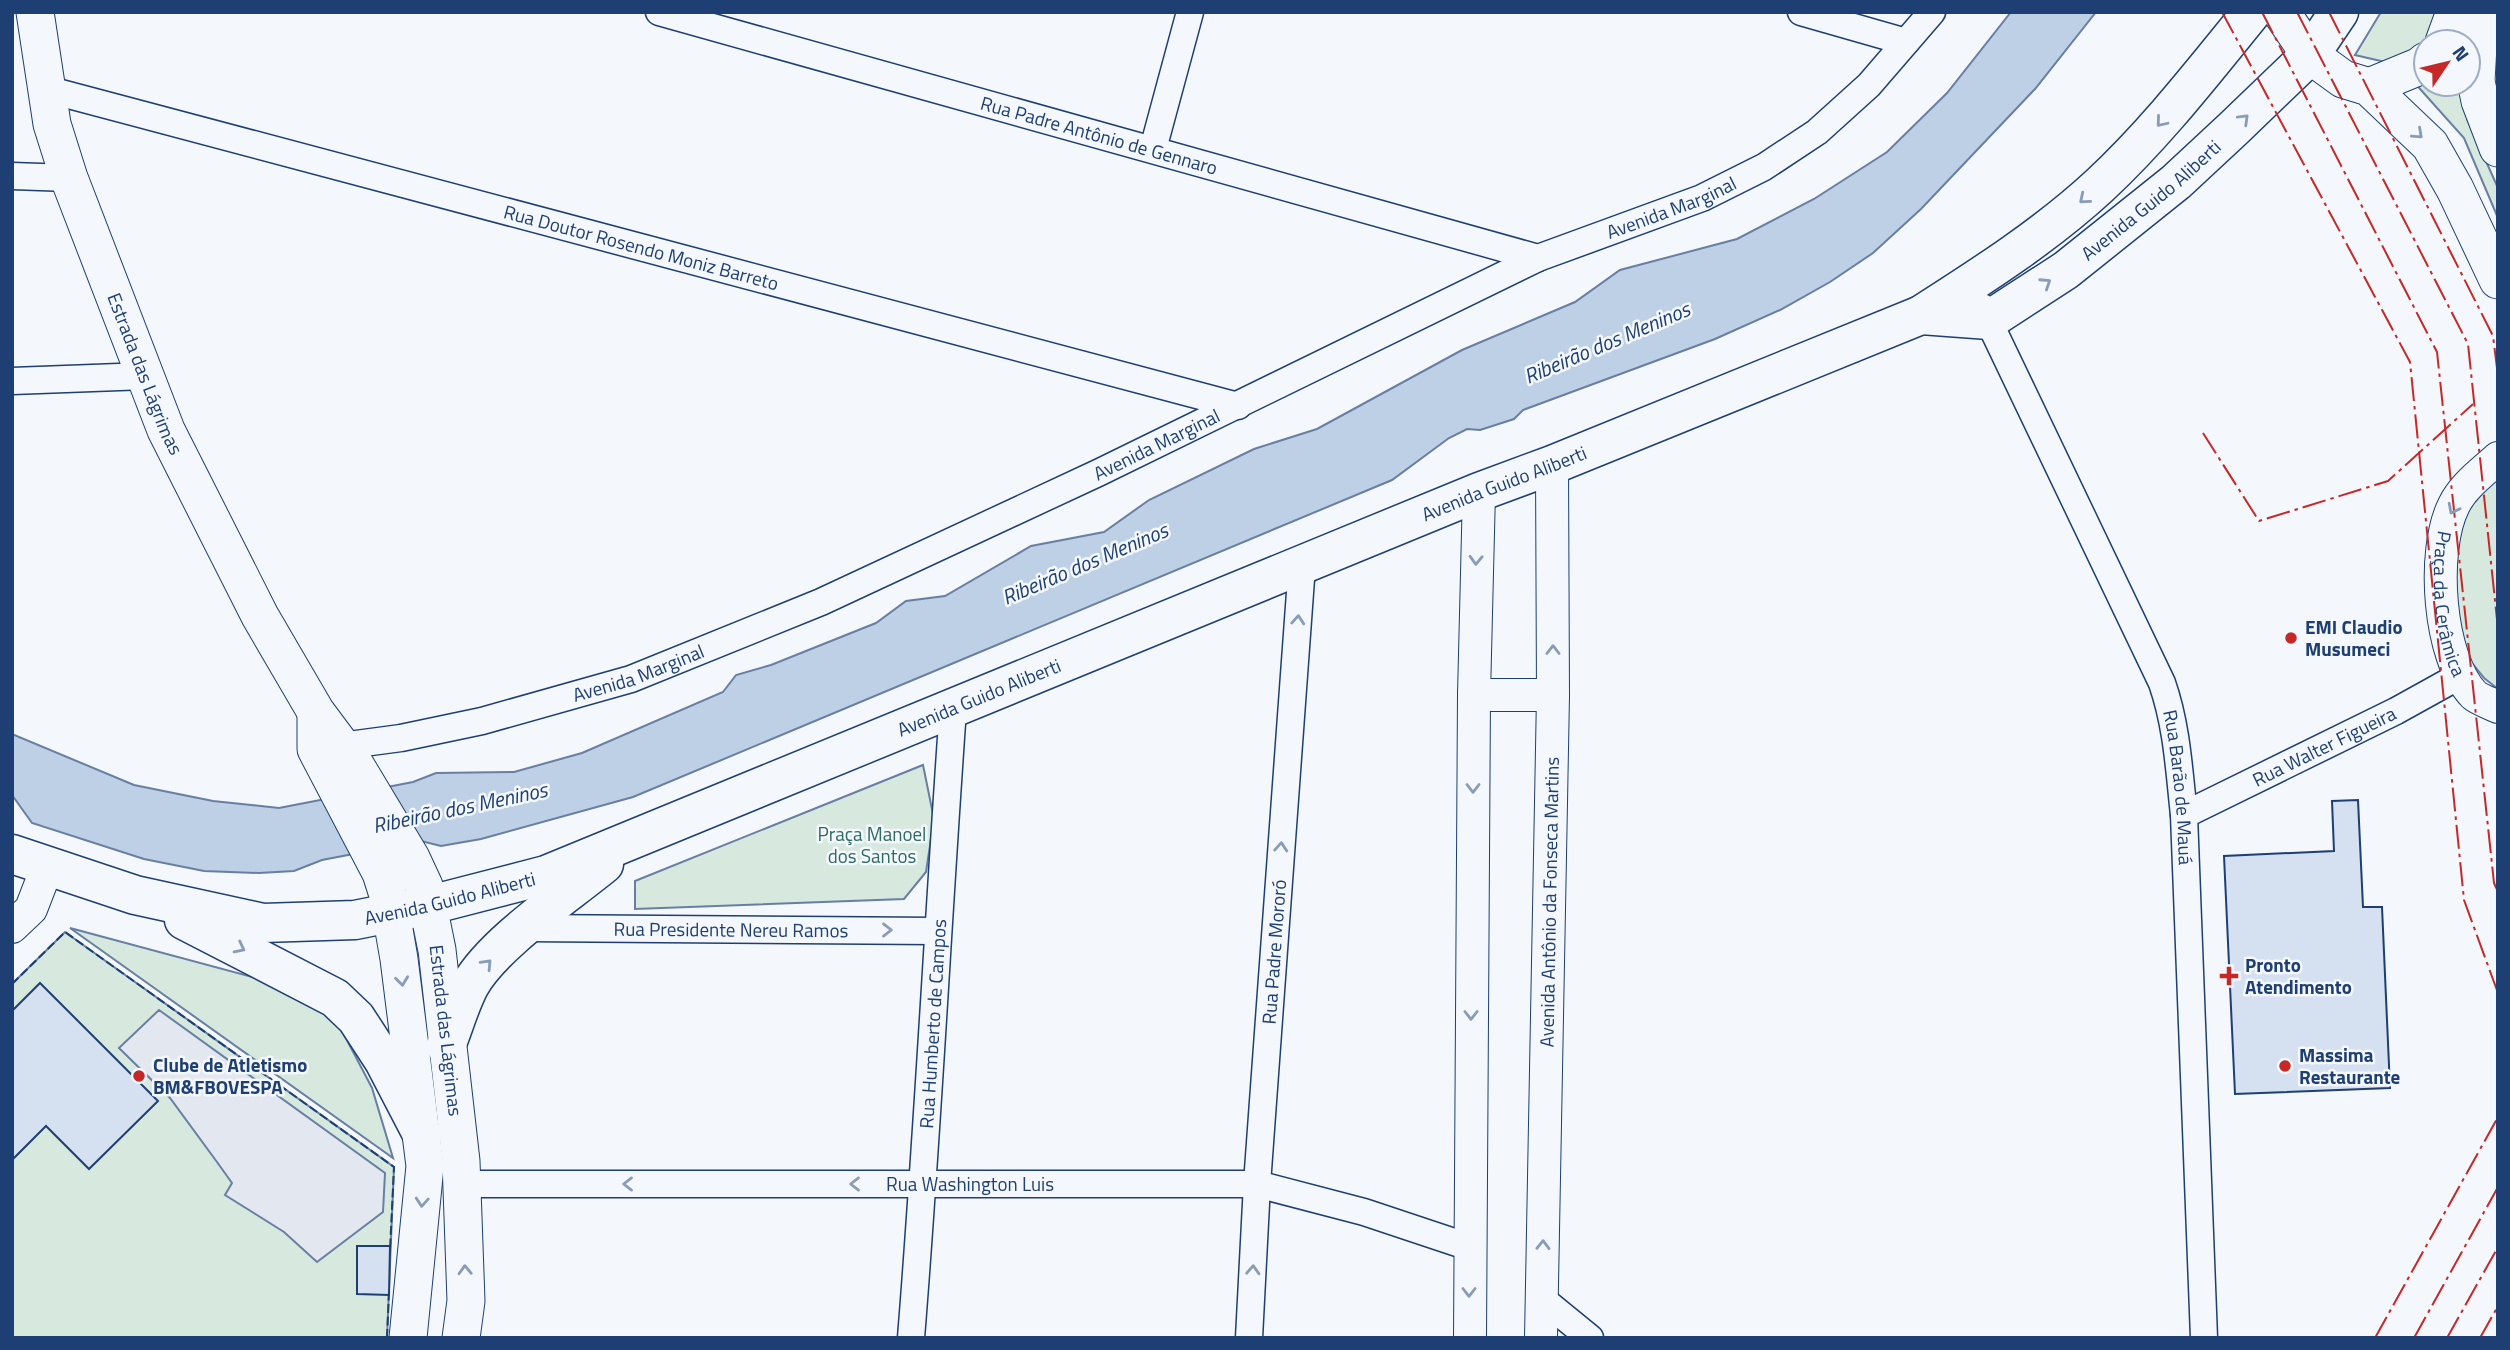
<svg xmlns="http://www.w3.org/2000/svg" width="2510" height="1350" viewBox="0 0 2510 1350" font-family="'Titillium Web',sans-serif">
  <rect width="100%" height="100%" fill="#f4f7fb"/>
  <!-- green -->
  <g fill="#d7e8df" stroke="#687fa3" stroke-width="2">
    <path d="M2381,12H2446L2430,42H2426V45L2385,62L2355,55Z"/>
    <path d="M2426,72V84H2466L2469,102L2467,119L2498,188V218L2464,138L2412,80Z"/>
    <path d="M2498,477V689L2484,678L2463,652L2446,539L2466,500Z"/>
    <path d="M923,765L934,819L926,872L904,899L635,909V881Z"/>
    <path d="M70,928L293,988L338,1023L372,1088L393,1158Z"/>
    <path d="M65,932L394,1167L387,1338H12V984Z"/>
  </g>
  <!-- parking -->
  <path fill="#e3e8f0" stroke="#687fa3" stroke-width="2" d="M159,1010L385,1173L383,1212L317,1262L284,1232L225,1195L232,1183L217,1162L170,1098L119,1048Z"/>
  <!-- water -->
  <path fill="#bed0e5" stroke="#687fa3" stroke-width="2" d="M2011,12H2096L2035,89L1921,209L1873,253L1830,282L1780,310L1715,339L1523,410L1514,419L1480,430L1467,429L1449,438L1392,480L633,797L481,839L441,846L421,841L322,860L294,871L259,873L204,871L144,859L32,823L12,795V734L134,785L213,801L279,808L413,782L436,773L514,772L582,753L723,692L736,675L771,665L876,623L906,601L945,596L1031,546L1104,532L1149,500L1254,449L1317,429L1462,350L1575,302L1620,270L1737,239L1814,199L1887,152L1947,93Z"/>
  <!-- building -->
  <g fill="#d5e0f0" stroke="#1d3f73" stroke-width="2">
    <path d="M2358,800L2363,907H2382L2390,1088L2235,1094L2224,856L2334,851L2332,801Z"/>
    <path d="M40,983L158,1101L89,1169L46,1126L12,1160V1011Z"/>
    <path d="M357,1246H390L389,1295L357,1294Z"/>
  </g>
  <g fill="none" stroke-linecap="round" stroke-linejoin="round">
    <!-- minor casing -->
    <g stroke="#1d3f73" stroke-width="29">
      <g id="minor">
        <path id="s1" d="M659,12L1538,258"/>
        <path d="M1801,12L1906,42"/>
        <path id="s2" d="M46,89L1238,406"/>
        <path d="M1153,149L1190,12"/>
        <path d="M12,176L69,178"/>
        <path id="s3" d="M1982,307L2162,683C2177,726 2179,770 2184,815L2204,1338"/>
        <path d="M12,381L146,376"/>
        <path id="s4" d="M326,748L401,738L482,721L631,679L821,602L1098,473L1538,258L1702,198L1764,167L1817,132L1869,85L1932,12"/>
        <path id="s5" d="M2184,815L2396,711L2461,675"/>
        <path id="s6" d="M525,928L937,931"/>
        <path id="s7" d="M462,1184H1257L1364,1212L1469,1247"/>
        <path d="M1541,1298L1590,1338"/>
        <path id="s8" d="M911,1338C928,1128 938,919 953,709"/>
        <path id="s9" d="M1249,1338L1257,1184L1302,565"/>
      </g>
    </g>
    <!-- tertiary casing -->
    <g stroke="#1d3f73" stroke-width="34">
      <g id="tertiary">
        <path id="s10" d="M2498,458C2483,472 2463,486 2454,505C2431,550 2438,658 2474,695C2480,700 2490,703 2498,707"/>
        <path d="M1474,695H1553"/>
        <path d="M12,927L31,909L48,865"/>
        <path d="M1470,1338L1474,695L1479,492"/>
        <path id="s11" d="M1541,1338L1553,695L1552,465"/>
      </g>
    </g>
    <!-- secondary casing -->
    <g stroke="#1d3f73" stroke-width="39">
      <g id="secondary">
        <path id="s12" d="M35,12L52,124L69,178L166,430L260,616L316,712L354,763L411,858L424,886L437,950L461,1161L466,1301L461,1338"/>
        <path d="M2281,12L2310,55L2343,79L2369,87L2430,145L2455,189L2498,280"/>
        <path d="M2480,12L2476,81L2480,101L2498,148"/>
        <path d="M2444,42L2455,12"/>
        <path d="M2369,87L2420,66L2426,61"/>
        <path d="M316,715V749L381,873L388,895L399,959L425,1166L408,1338"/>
      </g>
    </g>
    <!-- primary casing -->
    <g stroke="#1d3f73" stroke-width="41">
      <g id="primary">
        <path id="s13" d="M1921,315L1989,320L2066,270L2176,182L2233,129L2310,55L2339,12"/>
        <path id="s14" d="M12,854L135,895L263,923L355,920L430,905L546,875L1479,492L1552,465L1921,315C1982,276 2046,235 2099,186C2156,133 2203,72 2252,12"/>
        <path d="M184,920L335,998L356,1018L384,1061L422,1134"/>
        <path d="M446,1046C454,1026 460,1004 470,985C494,943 565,896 604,864"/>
      </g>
    </g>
    <!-- minor -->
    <use href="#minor" stroke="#f4f7fb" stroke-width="26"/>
    <!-- tertiary -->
    <use href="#tertiary" stroke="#f4f7fb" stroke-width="32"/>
    <!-- secondary -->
    <use href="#secondary" stroke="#f4f7fb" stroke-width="37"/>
    <!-- primary -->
    <use href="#primary" stroke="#f4f7fb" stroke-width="38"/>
    <!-- fence -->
    <g stroke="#1d3f73" stroke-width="2" stroke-dasharray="9 3.5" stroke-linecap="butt">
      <path d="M12,984L65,932L394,1167L390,1250"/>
      <path d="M387,1338L389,1292"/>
    </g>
    <!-- power -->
    <g stroke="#c62828" stroke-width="2" stroke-dasharray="24 5 3.5 5" stroke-linecap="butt">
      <path d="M2222,12L2410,362L2464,900L2498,993"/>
      <path d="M2262,12L2437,352L2494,883L2498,892"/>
      <path d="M2297,12L2468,344L2498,629"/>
      <path d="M2329,12L2493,336L2498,376"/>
      <path d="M2203,433L2259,521L2388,481L2473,404"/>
      <path d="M2375,1338L2498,1117"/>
      <path d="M2414,1338L2498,1187"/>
      <path d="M2447,1338L2498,1247"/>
      <path d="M2480,1338L2498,1306"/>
    </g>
  </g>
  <!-- one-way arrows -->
  <defs><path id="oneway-chevron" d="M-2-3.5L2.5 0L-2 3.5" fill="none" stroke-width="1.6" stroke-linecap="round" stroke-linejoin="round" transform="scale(1.75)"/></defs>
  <g stroke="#889bb7">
    <use href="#oneway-chevron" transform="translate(2244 119) rotate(-44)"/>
    <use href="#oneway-chevron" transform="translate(2161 122) rotate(130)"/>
    <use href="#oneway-chevron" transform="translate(2418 134) rotate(42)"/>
    <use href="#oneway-chevron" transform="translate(2084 199) rotate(140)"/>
    <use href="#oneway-chevron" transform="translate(2046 283) rotate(-33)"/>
    <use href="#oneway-chevron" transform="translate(2453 509) rotate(117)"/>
    <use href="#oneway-chevron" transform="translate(1476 560) rotate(92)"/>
    <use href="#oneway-chevron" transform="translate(1298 620) rotate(-86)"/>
    <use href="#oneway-chevron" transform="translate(1553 650) rotate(-90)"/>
    <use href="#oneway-chevron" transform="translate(1473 788) rotate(90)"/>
    <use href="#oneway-chevron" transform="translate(1281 847) rotate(-86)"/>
    <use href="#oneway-chevron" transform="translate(887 930)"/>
    <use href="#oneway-chevron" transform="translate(240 948) rotate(27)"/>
    <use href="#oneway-chevron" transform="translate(487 964) rotate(-47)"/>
    <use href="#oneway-chevron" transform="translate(402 981) rotate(83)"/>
    <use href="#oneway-chevron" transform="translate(1471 1015) rotate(90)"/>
    <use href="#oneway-chevron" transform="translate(628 1184) rotate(180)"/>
    <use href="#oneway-chevron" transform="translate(855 1184) rotate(180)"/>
    <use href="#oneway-chevron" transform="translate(422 1202) rotate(94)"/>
    <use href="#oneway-chevron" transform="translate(1543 1245) rotate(-89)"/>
    <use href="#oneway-chevron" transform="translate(465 1270) rotate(-92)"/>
    <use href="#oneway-chevron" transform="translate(1253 1270) rotate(-87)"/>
    <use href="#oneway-chevron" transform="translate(1469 1292) rotate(90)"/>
  </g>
  <!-- markers -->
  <g fill="#c62828" stroke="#f4f7fb" stroke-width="2.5">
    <circle cx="2291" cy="638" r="7"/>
    <path d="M2225.5 965.5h7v7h7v7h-7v7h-7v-7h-7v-7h7z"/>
    <circle cx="2285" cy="1066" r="7"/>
    <circle cx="139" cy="1076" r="7"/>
  </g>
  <g text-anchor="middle" stroke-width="5" stroke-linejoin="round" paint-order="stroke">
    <!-- street labels -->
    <g font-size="19" fill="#1d3f73" stroke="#f4f7fb">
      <text dy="7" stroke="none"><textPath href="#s1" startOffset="457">Rua Padre Antônio de Gennaro</textPath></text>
      <text dy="7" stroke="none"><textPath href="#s13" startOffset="270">Avenida Guido Aliberti</textPath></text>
      <text dy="7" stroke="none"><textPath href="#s4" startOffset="1456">Avenida Marginal</textPath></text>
      <text dy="7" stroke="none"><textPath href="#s2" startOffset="616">Rua Doutor Rosendo Moniz Barreto</textPath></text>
      <text dy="7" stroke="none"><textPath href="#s12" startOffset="380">Estrada das Lágrimas</textPath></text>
      <text dy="7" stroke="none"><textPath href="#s4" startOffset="889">Avenida Marginal</textPath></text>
      <text dy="7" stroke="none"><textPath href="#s14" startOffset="1584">Avenida Guido Aliberti</textPath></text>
      <text dy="7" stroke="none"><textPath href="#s10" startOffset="166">Praça da Cerâmica</textPath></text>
      <text dy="7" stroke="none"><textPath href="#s4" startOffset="322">Avenida Marginal</textPath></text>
      <text dy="7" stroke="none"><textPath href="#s14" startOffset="1017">Avenida Guido Aliberti</textPath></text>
      <text dy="7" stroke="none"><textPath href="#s5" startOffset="156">Rua Walter Figueira</textPath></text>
      <text dy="7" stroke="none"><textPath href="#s3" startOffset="523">Rua Barão de Mauá</textPath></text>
      <text dy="7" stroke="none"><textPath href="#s14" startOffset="450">Avenida Guido Aliberti</textPath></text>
      <text dy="7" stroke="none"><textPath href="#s11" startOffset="436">Avenida Antônio da Fonseca Martins</textPath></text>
      <text dy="7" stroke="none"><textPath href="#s6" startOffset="206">Rua Presidente Nereu Ramos</textPath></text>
      <text dy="7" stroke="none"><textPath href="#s9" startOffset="387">Rua Padre Mororó</textPath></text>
      <text dy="7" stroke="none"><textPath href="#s8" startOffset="315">Rua Humberto de Campos</textPath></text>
      <text dy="7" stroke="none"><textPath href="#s12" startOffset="1111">Estrada das Lágrimas</textPath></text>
      <text dy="7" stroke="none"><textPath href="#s7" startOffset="508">Rua Washington Luis</textPath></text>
    </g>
    <!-- poi labels -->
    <g font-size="19" font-weight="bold" fill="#1d3f73" stroke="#f4f7fb" text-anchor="start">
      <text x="2305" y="634">EMI Claudio<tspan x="2305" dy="22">Musumeci</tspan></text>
      <text x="2245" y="972">Pronto<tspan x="2245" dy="22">Atendimento</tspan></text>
      <text x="2299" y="1062">Massima<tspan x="2299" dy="22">Restaurante</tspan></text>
      <text x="153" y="1072">Clube de Atletismo<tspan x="153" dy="22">BM&amp;FBOVESPA</tspan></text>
    </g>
    <!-- park labels -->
    <g font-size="19" fill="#2c6c60" stroke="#f4f7fb">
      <text x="872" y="841">Praça Manoel<tspan x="872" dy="22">dos Santos</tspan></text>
    </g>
    <!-- water labels -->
    <g font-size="21" font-style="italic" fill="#1d3f73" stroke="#f4f7fb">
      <text transform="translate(1607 343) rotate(-23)" y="7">Ribeirão dos Meninos</text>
      <text transform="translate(1085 564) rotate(-23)" y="7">Ribeirão dos Meninos</text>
      <text transform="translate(460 808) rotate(-12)" y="7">Ribeirão dos Meninos</text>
    </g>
  </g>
  <!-- border -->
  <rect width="2510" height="1350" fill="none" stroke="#1d3f73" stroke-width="28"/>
  <!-- north arrow -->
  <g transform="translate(2447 63) rotate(55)"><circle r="33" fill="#f4f7fb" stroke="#9eadc5" stroke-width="2"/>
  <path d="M0-5L12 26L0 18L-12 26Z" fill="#c62828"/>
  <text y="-10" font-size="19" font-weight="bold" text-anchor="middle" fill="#1d3f73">N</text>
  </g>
</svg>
